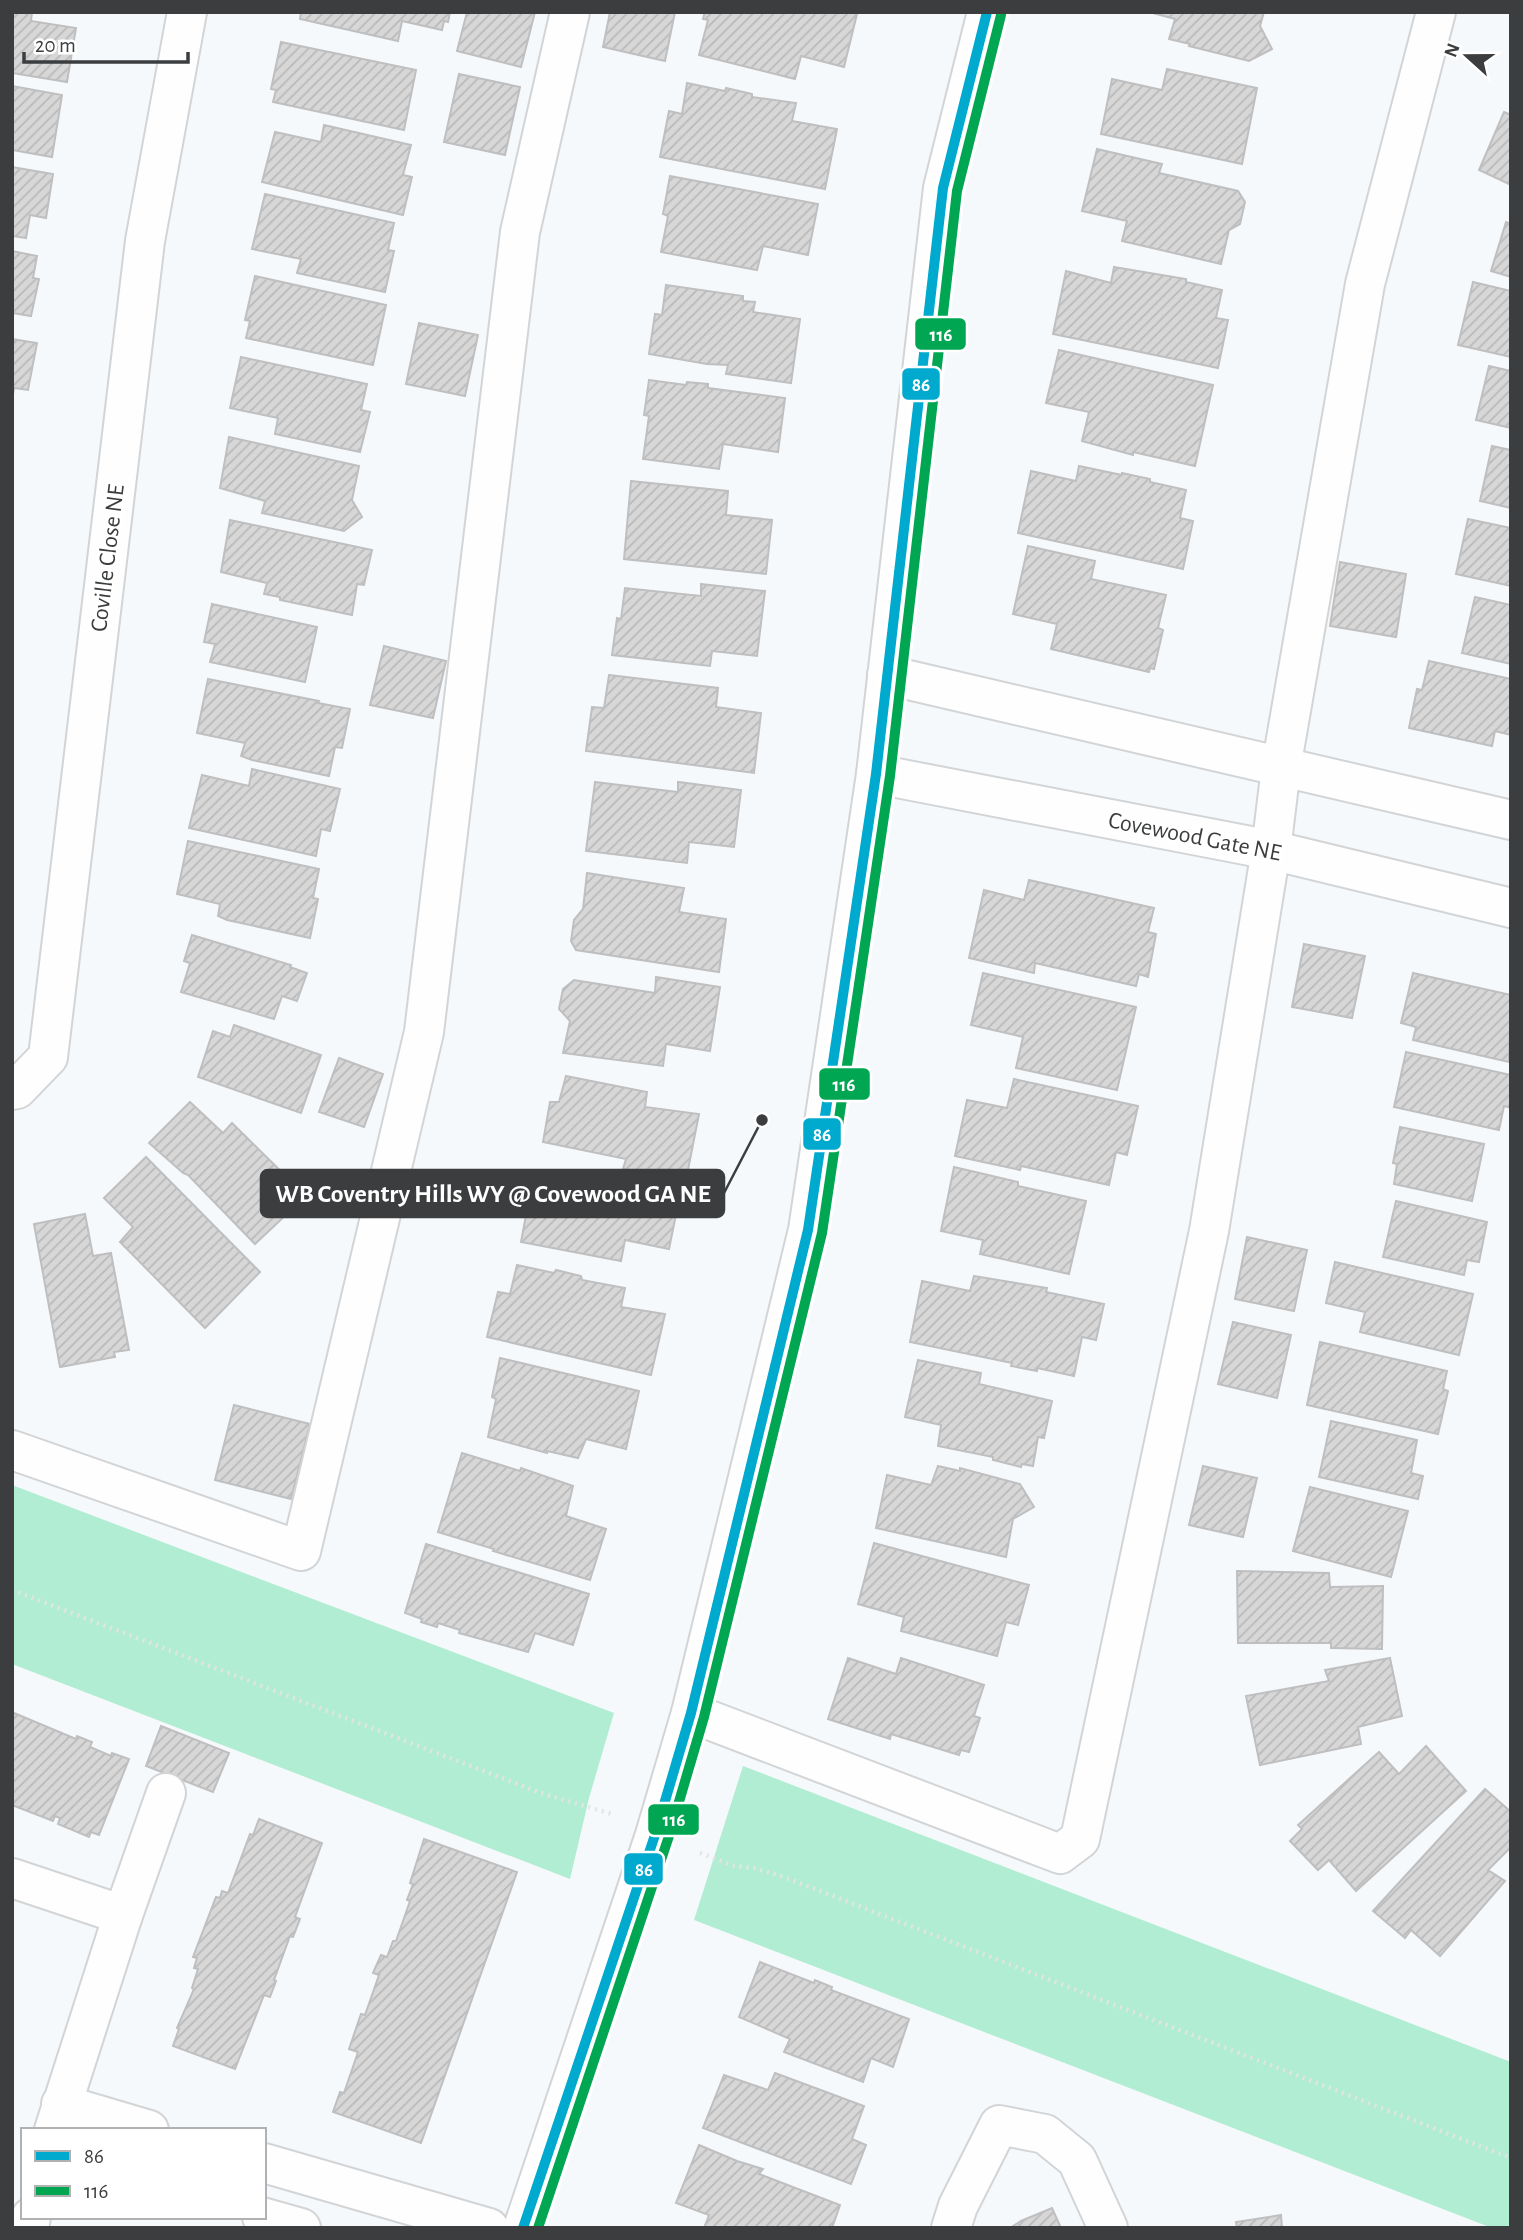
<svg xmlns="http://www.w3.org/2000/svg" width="1523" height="2240" viewBox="0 0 1523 2240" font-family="'Alegreya Sans',sans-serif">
  <defs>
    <pattern id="building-hatch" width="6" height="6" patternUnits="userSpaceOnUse" patternTransform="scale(1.75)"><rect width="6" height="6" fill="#d7d7d8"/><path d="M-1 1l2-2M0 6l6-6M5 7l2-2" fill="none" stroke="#b9b9ba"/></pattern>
  </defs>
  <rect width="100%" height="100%" fill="#f6f9fb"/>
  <!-- park -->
  <g fill="#b1edd3">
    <path d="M12,1485L614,1713L589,1798L570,1879L12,1664Z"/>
    <path d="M743,1766L1511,2062V2228H1492L694,1920Z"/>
  </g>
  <!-- building -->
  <g fill="url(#building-hatch)" stroke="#bfbfc0" stroke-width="2">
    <path d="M12,12H32L31,21L76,28L67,82L12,73Z"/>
    <path d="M301,12H450L448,22L444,21L442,30L402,21L398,41L300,19Z"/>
    <path d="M467,12H535L521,67L457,51Z"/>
    <path d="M610,12H675L665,61L603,47Z"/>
    <path d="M705,12H850L857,14L844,67L801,56L795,79L699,55L708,20L703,19Z"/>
    <path d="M1149,12H1264L1260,26L1272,49L1249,61L1189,46L1190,44L1169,39L1175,19Z"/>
    <path d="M281,42L416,70L404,130L273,102L276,90L271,89Z"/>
    <path d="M1167,69L1257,88L1242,164L1101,134L1112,79L1162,90Z"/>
    <path d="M459,74L520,87L505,155L444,142Z"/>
    <path d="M687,83L725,91L726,88L752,94V97L796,103L792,121L837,129L825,189L660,157L669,111L682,114Z"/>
    <path d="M12,86L62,95L52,157L12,150Z"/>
    <path d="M1504,112L1511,115V185L1479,170Z"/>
    <path d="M324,125L411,145L403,175L412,177L403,215L262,182L275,132L321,142Z"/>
    <path d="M1097,149L1162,164L1159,173L1238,191L1245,202L1240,224L1229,230L1221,264L1122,241L1127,221L1082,211Z"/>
    <path d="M12,167L53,174L46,218L30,215L26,238L12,236Z"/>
    <path d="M670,176L818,204L808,255L763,246L757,270L661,252L668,216L663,214Z"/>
    <path d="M265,194L394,223L388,250L394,251L385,292L297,273L301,259L252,249Z"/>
    <path d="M1506,222L1511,224V277L1491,271Z"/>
    <path d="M12,251L37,256L33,278L39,279L31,316L12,313Z"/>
    <path d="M1114,267L1186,279V282L1222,290L1216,318L1228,320L1218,368L1053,334L1066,271L1111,283Z"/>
    <path d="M255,276L386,305L373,365L246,338L250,321L245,320Z"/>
    <path d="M1473,282L1511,291V357L1458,345Z"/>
    <path d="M666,285L743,296V301L755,302L753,312L800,319L791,383L726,374L728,365L707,364L649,354L655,314L662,315Z"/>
    <path d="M419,323L478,335L465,396L406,384Z"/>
    <path d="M12,339L37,343L28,390L14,388L12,401Z"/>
    <path d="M1059,350L1213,385L1195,466L1133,452V455L1082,441L1089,412L1046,403Z"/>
    <path d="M241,357L367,384L361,410L370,412L360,452L275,434L278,418L230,408Z"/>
    <path d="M1489,366L1511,371V428L1476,420Z"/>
    <path d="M649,380L686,385L687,382L708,384V388L785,398L778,452L723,444L719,469L643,459L649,416L644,415Z"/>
    <path d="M229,437L359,466L352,500L362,517L344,531L262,513L265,501L220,488Z"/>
    <path d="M1492,446L1511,450V508L1480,501Z"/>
    <path d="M1079,466L1122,475V473L1150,479V482L1186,490L1180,518L1193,521L1183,569L1018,533L1031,471L1076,481Z"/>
    <path d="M631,481L728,491L726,515L772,520L766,574L624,559Z"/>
    <path d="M1468,519L1511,528V586L1456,574Z"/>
    <path d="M230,520L372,550L364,585L357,584L352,615L280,600V597L264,594L267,583L221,572Z"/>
    <path d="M1028,546L1095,561L1091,579L1166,595L1158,628L1163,630L1154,669L1150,668L1149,672L1051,649L1057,624L1013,614Z"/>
    <path d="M1340,562L1406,574L1396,637L1330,626Z"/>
    <path d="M701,584L765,591L757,656L712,651L710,666L612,655L617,618L621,619L625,588L701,596Z"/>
    <path d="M1475,597L1511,605V664L1462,653Z"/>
    <path d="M212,604L317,627L305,682L210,662L215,644L204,642Z"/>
    <path d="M384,646L446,661L433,718L370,705Z"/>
    <path d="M1429,661L1511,679V735L1495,731L1492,746L1409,728L1417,689L1422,690Z"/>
    <path d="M609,675L718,688L716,707L761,713L754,773L586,751L592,707L604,708Z"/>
    <path d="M208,679L319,701L318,703L350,709L342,748L335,747L329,776L252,760L241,756L245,743L197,733Z"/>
    <path d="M252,769L340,789L330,831L321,829L316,856L189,828L202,775L249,786Z"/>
    <path d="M595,782L678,792V782L741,790L734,847L689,842L687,863L586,851Z"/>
    <path d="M188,841L319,869L313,898L318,899L310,938L227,920L218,916L220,904L177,894Z"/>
    <path d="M587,873L684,888L679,912L726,919L719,972L576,950L571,941L574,920L583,909Z"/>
    <path d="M1029,880L1154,908L1148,932L1156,934L1148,977L1139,974L1136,986L1035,963L1034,973L969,958L984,890L1024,900Z"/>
    <path d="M192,935L291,965L290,967L307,973L297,1001L282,996L274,1019L181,992L190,963L184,961Z"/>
    <path d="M1304,944L1365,956L1352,1018L1292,1007Z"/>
    <path d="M983,973L1136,1007L1117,1090L1016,1068L1023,1037L971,1025Z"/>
    <path d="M1413,973L1511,995L1509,1062L1413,1040L1416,1027L1401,1023Z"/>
    <path d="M656,977L720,987L710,1051L666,1044L663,1066L563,1053L570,1021L559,1009L563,989L574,980L655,993Z"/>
    <path d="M234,1025L321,1055L301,1113L198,1077L213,1031L230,1037Z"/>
    <path d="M1406,1052L1511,1075V1108L1504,1106L1499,1130L1394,1107Z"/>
    <path d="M339,1058L383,1074L364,1127L319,1112Z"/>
    <path d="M566,1076L647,1092L645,1107L699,1114L686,1180L623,1169L626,1159L543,1142L550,1102H559Z"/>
    <path d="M1014,1079L1138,1106L1127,1155L1116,1152L1109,1185L1021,1166L1020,1170L955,1156L967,1100L1007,1108Z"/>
    <path d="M190,1102L223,1133L232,1123L306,1196L255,1244L188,1175L183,1173L149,1143Z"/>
    <path d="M1400,1127L1484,1144L1472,1201L1394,1184L1397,1164L1393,1163Z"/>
    <path d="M146,1157L260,1272L205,1328L120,1242L133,1227L104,1198Z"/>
    <path d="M954,1167L1018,1182V1186L1086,1201L1069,1274L980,1254L983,1240L941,1231Z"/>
    <path d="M534,1172L616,1189L615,1178L681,1190L669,1249L625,1240L621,1261L521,1242Z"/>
    <path d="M1396,1201L1487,1222L1479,1262L1467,1260L1464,1275L1383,1257Z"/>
    <path d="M85,1214L93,1256L111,1253L129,1350L114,1352L115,1357L60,1367L34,1224Z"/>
    <path d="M1247,1237L1307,1250L1294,1311L1235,1299Z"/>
    <path d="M1335,1262L1473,1294L1459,1355L1360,1332L1365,1312L1326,1303Z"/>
    <path d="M517,1265L554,1273L556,1270L581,1276L582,1280L625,1288L621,1307L665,1314L651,1375L487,1337L498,1292L510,1294Z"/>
    <path d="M974,1276L1047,1288L1046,1292L1104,1304L1096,1340L1082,1337L1074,1376L1037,1368V1371L1011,1366L1012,1363L910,1342L922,1281L970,1291Z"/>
    <path d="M1233,1322L1291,1335L1277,1398L1218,1384Z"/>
    <path d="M1320,1342L1447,1371L1443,1389L1448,1391L1438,1434L1307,1405Z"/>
    <path d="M500,1358L639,1391L626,1449L586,1439L578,1458L547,1451V1453L488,1437L496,1399L492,1397Z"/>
    <path d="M918,1360L981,1373L979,1384L1052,1401L1044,1438L1038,1437L1033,1466L1022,1464L1021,1467L993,1460V1457L938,1446L941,1425L905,1417Z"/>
    <path d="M234,1405L310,1424L291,1499L215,1480Z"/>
    <path d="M1331,1421L1417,1440L1411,1473L1423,1476L1418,1499L1319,1477Z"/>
    <path d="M462,1453L520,1471L521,1468L573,1486L566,1516L606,1529L590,1580L493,1551L494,1549L438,1532Z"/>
    <path d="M938,1466L960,1471V1468L1020,1484L1034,1507L1013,1519L1006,1557L876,1528L887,1475L931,1485Z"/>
    <path d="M1203,1466L1257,1478L1243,1537L1189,1525Z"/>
    <path d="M1310,1487L1408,1511L1391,1577L1293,1551Z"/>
    <path d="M874,1543L1029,1585L1018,1625L1006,1622L997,1656L901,1631L904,1617L858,1604Z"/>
    <path d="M426,1544L589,1594L573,1645L535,1633L528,1652L459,1633L460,1630L438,1623L437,1627L421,1622L422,1619L405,1613Z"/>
    <path d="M1237,1571L1329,1573L1330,1587L1383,1586L1382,1649L1331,1648V1643H1238Z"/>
    <path d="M848,1658L896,1674L901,1658L984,1685L974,1716L980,1718L969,1752L961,1750L959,1755L891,1734L890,1739L828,1719Z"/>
    <path d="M1390,1658L1402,1716L1358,1727L1361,1744L1260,1765L1246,1696L1329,1681L1325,1670Z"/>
    <path d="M14,1713L76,1739L77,1736L92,1742L90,1747L111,1756L112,1753L129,1759L99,1835L91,1832L89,1837L58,1824L60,1818L55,1816L53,1821L12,1805V1719Z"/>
    <path d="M161,1726L229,1753L213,1792L146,1766Z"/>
    <path d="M1426,1746L1466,1791L1356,1891L1329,1860L1318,1870L1290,1841L1302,1829L1298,1825L1379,1752L1399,1774Z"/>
    <path d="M1485,1789L1511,1812V1847L1488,1870L1505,1881L1440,1956L1411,1930L1405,1938L1373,1911Z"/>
    <path d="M259,1819L322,1843L295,1917L300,1919L293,1937L290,1936L274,1980L276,1981L270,1997L264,1995L235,2069L173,2046L179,2029L177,2028L194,1989L192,1988L198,1969L194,1968L197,1958L193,1957L216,1897L220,1898L222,1891L228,1893L250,1834L253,1835Z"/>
    <path d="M424,1839L517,1872L421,2143L333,2112L340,2092L344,2093L358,2052L349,2049L361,2014L365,2015L379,1975L373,1973L381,1955L387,1957L393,1941H396L410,1901L407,1900L413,1884L410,1883Z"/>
    <path d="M760,1962L814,1983L815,1980L832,1987L831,1990L909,2019L893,2067L871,2058L863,2082L784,2052L790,2039L739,2017Z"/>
    <path d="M775,2073L864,2106L852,2139L866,2145L851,2184L703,2128L724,2075L768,2090Z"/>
    <path d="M699,2145L737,2161L763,2169L759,2174L840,2205L832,2228H704L709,2215L676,2203Z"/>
    <path d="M1052,2208L1061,2228H1010L1021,2221Z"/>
    <path d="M1281,2215L1282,2228H1237L1236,2222Z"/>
  </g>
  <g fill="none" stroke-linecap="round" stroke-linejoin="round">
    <!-- minor casing -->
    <g stroke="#d2d4d6" stroke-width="42">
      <g id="minor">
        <path d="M887,675L1511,820"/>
        <path d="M876,774L1271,850L1511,908"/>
        <path d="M12,1090L17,1089L48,1057L145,241L187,12"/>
        <path d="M12,1450L301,1551L424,1032L520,232L570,12"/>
        <path d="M691,1713L1060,1854L1080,1839L1209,1231L1271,850L1281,768L1365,284L1436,12"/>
        <path d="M12,1878L123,1915"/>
        <path d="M61,2104L149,2130"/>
        <path d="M54,2130L123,1915L166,1793"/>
        <path d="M264,2163L489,2228"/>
        <path d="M262,2217L301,2228"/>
        <path d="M29,2228L31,2217"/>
        <path d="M523,2228L655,1835L691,1713L808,1230L876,774L943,188L987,12"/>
        <path d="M951,2228L958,2206L999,2125L1045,2134L1077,2160L1108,2228"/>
      </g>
    </g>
    <!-- path -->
    <g stroke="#e3e4e4" stroke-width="4.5" stroke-dasharray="2 5" stroke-linecap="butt">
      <path d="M12,1590L541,1793L612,1814"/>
      <path d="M700,1853L734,1866L754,1868L781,1876L1511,2158"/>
    </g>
    <!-- minor -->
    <use href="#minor" stroke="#fefefe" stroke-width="38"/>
    <!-- bus-1 casing -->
    <g stroke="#fff" stroke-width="16">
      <path id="bus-1" d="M523,2228L655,1835L691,1713L808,1230L876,774L943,188L987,12"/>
    </g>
    <!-- bus-2 casing -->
    <g stroke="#fff" stroke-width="16">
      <path id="bus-2" d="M538,2228L668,1839L704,1717L822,1233L890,776L957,191L1001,15"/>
    </g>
    <!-- bus-1 -->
    <use href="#bus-1" stroke="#00a9ce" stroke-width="10"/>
    <!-- bus-2 -->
    <use href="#bus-2" stroke="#00a651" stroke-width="10"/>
  </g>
  <g text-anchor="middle" stroke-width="6" stroke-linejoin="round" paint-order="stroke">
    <!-- street labels -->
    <g font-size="24" fill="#3b3d3e" stroke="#fff">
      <text transform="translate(107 558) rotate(-83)" y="8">Coville Close NE</text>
      <text transform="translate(1195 836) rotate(11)" y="8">Covewood Gate NE</text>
    </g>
  </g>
  <!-- callouts -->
  <path fill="none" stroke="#3b3d3e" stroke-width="2.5" d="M762 1120L724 1193"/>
  <circle fill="#3b3d3e" stroke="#fff" stroke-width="2.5" cx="762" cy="1120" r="7"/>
  <rect fill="#3b3d3e" stroke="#3b3d3e" stroke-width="2.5" x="261" y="1170" width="463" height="47" rx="7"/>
  <g font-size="26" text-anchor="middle" font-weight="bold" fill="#fff">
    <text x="493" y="1202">WB Coventry Hills WY @ Covewood GA NE</text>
  </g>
  <g stroke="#fff" stroke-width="2.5">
    <rect x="914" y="317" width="53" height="34" rx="7" fill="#00a651"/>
    <rect x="901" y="367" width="40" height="34" rx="7" fill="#00a9ce"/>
    <rect x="818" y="1067" width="53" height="34" rx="7" fill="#00a651"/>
    <rect x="802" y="1117" width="40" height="34" rx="7" fill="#00a9ce"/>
    <rect x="647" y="1803" width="53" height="33" rx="7" fill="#00a651"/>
    <rect x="623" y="1852" width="41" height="34" rx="7" fill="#00a9ce"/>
  </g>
  <g font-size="19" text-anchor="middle" font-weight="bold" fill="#fff">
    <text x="941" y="341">116</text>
    <text x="921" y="391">86</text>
    <text x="844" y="1091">116</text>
    <text x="822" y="1141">86</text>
    <text x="674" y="1826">116</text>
    <text x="644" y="1876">86</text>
  </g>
  <!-- border -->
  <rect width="1523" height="2240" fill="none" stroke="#3b3d3e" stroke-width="28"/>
  <!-- legend -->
  <rect x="21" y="2128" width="245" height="91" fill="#ffffff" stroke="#b1b1b2" stroke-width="2"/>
  <rect x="35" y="2151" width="35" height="10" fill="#00a9ce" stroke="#b1b1b2" stroke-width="2"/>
  <text x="84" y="2163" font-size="21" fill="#3b3d3e">86</text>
  <rect x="35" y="2186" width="35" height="10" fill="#00a651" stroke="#b1b1b2" stroke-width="2"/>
  <text x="84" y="2198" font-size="21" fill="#3b3d3e">116</text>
  <!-- north arrow -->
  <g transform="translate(1467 56) rotate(291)" stroke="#ffffff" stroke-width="5" paint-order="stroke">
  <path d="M0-5L12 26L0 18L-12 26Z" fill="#3b3d3e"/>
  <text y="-10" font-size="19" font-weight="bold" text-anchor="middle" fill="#3b3d3e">N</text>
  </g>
  <!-- scale -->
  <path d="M24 52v10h164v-10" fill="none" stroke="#3b3d3e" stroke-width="3.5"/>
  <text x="35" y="52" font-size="21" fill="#3b3d3e" stroke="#ffffff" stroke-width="5" paint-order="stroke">20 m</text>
</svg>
